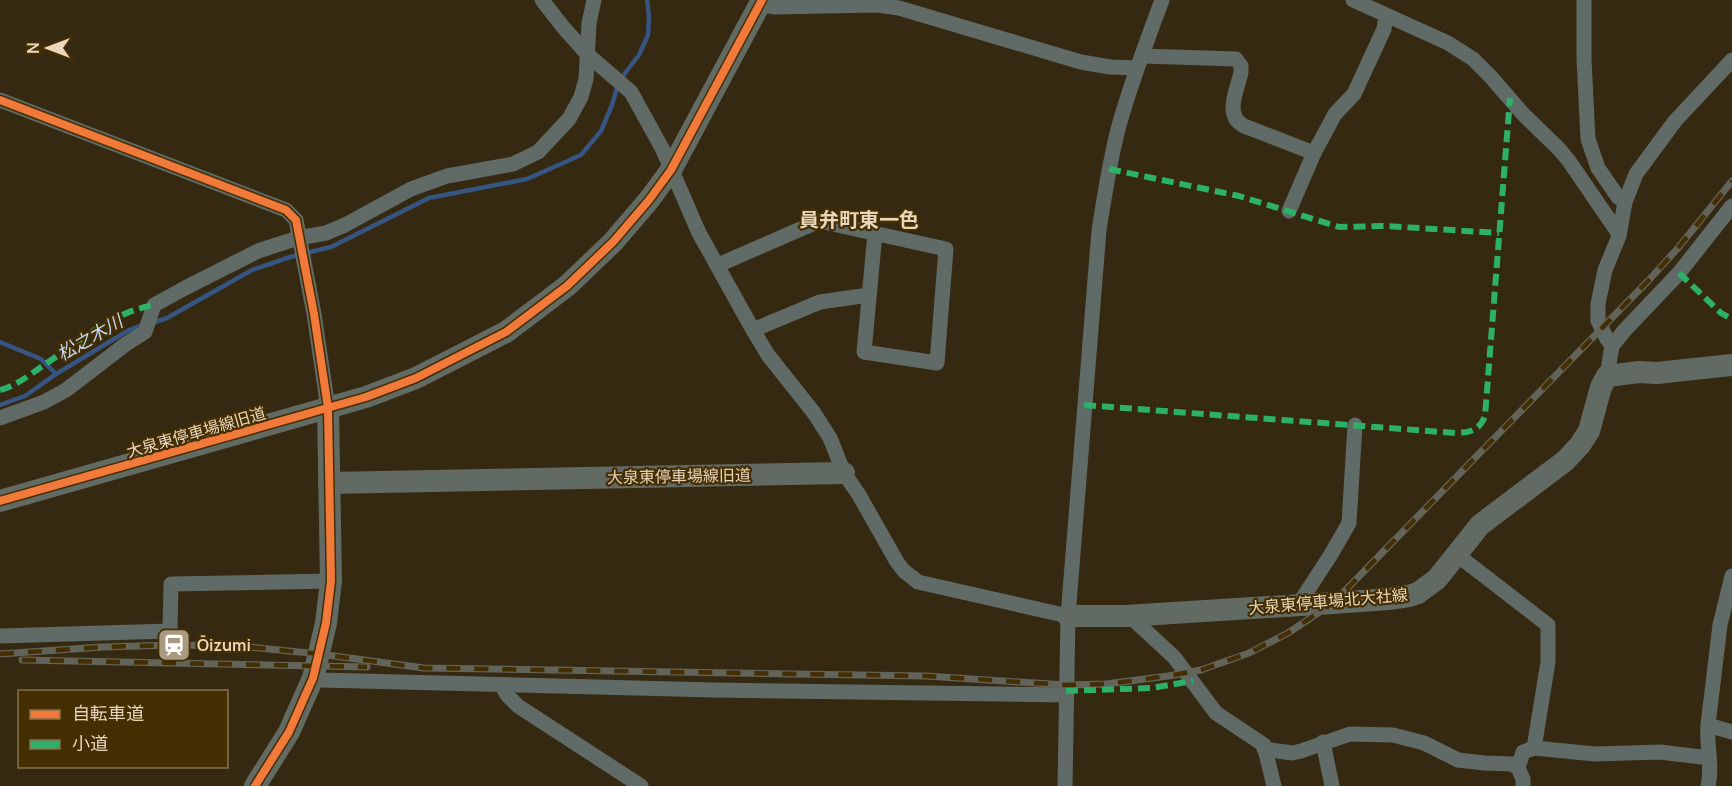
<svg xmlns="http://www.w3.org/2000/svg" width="1732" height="786" viewBox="0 0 1732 786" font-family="Manrope,'Noto Sans JP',sans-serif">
  <rect width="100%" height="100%" fill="#352911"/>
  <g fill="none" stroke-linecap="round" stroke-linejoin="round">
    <!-- stream -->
    <g stroke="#365582" stroke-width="4.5">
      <path d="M152,323L167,318L252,270L290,257L331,247L429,198L527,179L581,155L601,131L612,105L619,81L639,55L648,35L649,16L647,0"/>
      <path d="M0,342L41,359L56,374"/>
      <path d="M0,405L25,396L56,374L129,330L144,325"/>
    </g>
    <!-- street -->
    <g stroke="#606a66" stroke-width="15">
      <path d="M542,0L563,27L588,55L631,92L663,150L699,233L753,330L768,355L814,413L830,438L844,473L859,495L897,562L904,571L918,582L1068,616"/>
      <path d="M1353,0L1448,43L1473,59L1491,77L1523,114L1559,149L1569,161L1619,234"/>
      <path d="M1584,0V59L1588,139L1598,168L1618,197L1625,202"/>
      <path d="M760,5L775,7L877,5L899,8L1081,62L1110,67L1137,68"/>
      <path d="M1142,56L1236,59L1241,66V72C1238,89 1223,115 1244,126L1314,153L1335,114L1354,94L1384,29L1386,16"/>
      <path d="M0,100L286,210L296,220L314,314L328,408"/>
      <path d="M1289,211L1314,153"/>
      <path d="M718,265L819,221L946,249L937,363L864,352L875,233"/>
      <path d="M753,330L820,302L869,295"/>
      <path d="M1612,346L1607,339L1598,321V304L1605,270L1619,236L1625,202L1636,174L1675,121L1732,60"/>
      <path d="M1607,376L1612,346L1624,331L1679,273L1732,206"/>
      <path d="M0,418L44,402L66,390L126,344L145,332L154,305L185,288L258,251L298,238L326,233L345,225L411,189L447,176L513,164L538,152L569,119L581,97L586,79L589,23L594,0"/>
      <path d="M1456,554L1548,625V662L1534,748"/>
      <path d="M1732,576L1720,625L1708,725L1732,732"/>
      <path d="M1298,605L1330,556L1349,523L1355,425"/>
      <path d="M1125,616L1135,621L1174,657L1216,713L1264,745L1274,786"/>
      <path d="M0,636L170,631L171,584L331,581"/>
      <path d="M313,678L321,680L714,690L1066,695"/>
      <path d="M501,685L508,696L518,706L641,786"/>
      <path d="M1323,742L1332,786"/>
      <path d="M1264,749L1292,753L1301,751L1350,734L1393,735L1424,743L1458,760L1484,763L1512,764L1518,768L1523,779V786"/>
      <path d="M1518,768L1523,752L1534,748L1595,754L1660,752L1701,757L1709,755"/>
      <path d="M1065,786L1068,616L1099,230C1105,194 1110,157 1120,122C1132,80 1147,40 1162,0"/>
      <path d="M1708,786C1713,766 1706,745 1708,725"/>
    </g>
    <!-- secondary -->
    <g stroke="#626a64" stroke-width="22">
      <path d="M329,483L844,473"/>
      <path d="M0,501L366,397L416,378L506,332L567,286L613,242L649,200L671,170L762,0"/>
      <path d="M1068,616H1125L1333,603L1389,599L1409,596L1418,593L1437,579L1480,525L1565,461L1580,445L1589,431L1601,387L1607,376L1639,372L1657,373L1732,365"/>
      <path d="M255,786L289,732L313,678L326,623L331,581L328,408"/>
    </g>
    <!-- rail casing -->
    <g stroke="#636459" stroke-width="7">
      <g id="rail">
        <path d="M0,654L102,647L174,645L240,646L319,654L424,668L926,676L1066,685L1106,684L1168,676L1201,670L1249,653L1288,633L1333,603L1648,281L1678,248L1732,181"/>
        <path d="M22,660L367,667"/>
      </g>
    </g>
    <!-- rail -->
    <use href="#rail" stroke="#442e02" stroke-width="4.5" stroke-dasharray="14" stroke-linecap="butt"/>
    <!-- quiet -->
    <g stroke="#2db169" stroke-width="6" stroke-dasharray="12 6" stroke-linecap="butt">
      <path d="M1109,169L1239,196L1339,227L1385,226L1499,233"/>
      <path d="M1679,273L1721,313L1730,318L1732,317"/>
      <path d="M0,390C16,386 31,374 44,365C78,342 113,312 154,305"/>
      <path d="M1084,405L1455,433C1470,433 1480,430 1485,416L1510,98"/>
      <path d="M1066,691L1151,688L1193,681"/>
    </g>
    <!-- cycleway casing -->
    <g stroke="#442e02" stroke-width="11">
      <g id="cycleway">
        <path d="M0,100L286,210L296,220L314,314L328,408L331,581L326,623L313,678L289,732L255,786"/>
        <path d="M0,501L366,397L416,378L506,332L567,286L613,242L649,200L671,170L762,0"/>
      </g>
    </g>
    <!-- cycleway -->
    <use href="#cycleway" stroke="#f17a3a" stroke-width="8"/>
  </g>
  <!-- icons -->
  <defs>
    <g id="station-square" transform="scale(1.725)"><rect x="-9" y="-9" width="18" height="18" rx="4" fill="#aa9a81" stroke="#442e02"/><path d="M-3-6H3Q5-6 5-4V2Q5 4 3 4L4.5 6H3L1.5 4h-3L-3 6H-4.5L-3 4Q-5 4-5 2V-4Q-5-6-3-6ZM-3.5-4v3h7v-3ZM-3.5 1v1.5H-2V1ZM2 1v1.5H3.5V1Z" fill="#fff"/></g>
  </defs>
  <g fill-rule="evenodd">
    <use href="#station-square" x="174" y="645"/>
  </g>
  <g text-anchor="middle" stroke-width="4.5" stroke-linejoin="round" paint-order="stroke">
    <!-- street labels -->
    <g font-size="16" fill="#e9d7bd" stroke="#442e02">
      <text transform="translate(196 432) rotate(-16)" y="6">大泉東停車場線旧道</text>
      <text transform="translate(679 476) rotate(-1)" y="6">大泉東停車場線旧道</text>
      <text transform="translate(1328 601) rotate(-5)" y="6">大泉東停車場北大社線</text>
    </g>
    <!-- poi labels -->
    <g font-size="16" font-weight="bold" fill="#e9d7bd" stroke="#442e02" text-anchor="start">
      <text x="197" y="651">Ōizumi</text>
    </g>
    <!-- water labels -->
    <g font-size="18" font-style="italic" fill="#c5dafa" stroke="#442e02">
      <text transform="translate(90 338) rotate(-30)" y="6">松之木川</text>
    </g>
    <!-- quarter labels -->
    <g font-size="20" font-weight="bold" fill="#e9d7bd" stroke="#442e02">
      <text x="859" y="227">員弁町東一色</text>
    </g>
  </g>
  <!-- legend -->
  <rect x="18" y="690" width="210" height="78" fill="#442e02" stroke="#86724d" stroke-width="1.5"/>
  <rect x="30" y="710" width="30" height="9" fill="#f17a3a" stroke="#86724d" stroke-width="1.5"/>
  <text x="72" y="720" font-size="18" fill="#e9d7bd">自転車道</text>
  <rect x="30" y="740" width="30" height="9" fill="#2db169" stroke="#86724d" stroke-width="1.5"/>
  <text x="72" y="750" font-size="18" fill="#e9d7bd">小道</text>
  <!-- north arrow -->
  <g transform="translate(48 48) rotate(270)" stroke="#442e02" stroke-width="4.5" paint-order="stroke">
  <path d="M0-4.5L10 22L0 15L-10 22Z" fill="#e9d7bd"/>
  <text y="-9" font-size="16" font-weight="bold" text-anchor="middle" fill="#e9d7bd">N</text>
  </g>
</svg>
